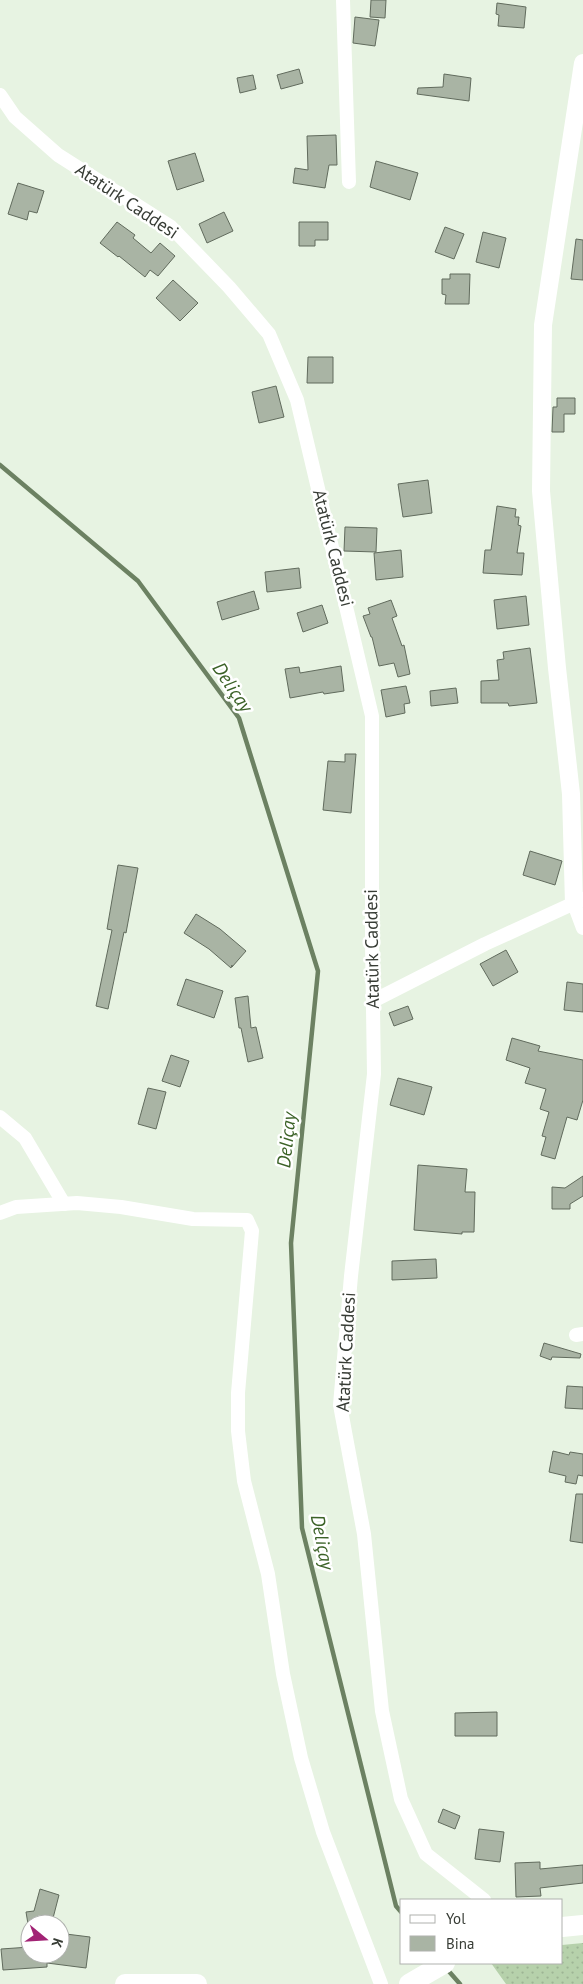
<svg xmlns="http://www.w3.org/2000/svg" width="583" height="1984" viewBox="0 0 583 1984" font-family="'PT Sans',sans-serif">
  <defs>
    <pattern id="park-dots" width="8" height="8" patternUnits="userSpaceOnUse" patternTransform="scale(1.25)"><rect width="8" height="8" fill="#b6d1ab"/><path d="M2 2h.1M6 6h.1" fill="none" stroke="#9db494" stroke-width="1.8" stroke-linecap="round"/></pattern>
  </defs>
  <rect width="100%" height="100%" fill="#e7f3e2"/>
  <!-- park -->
  <path fill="url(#park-dots)" d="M583,1943V1984H506L491,1963H562V1945Z"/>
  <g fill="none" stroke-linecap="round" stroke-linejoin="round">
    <!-- stream -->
    <g stroke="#6c8162" stroke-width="4.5">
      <path d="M0,465L138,581L239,718L318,971L291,1243L302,1528L396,1906L402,1913"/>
      <path d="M446,1968L460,1984"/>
    </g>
  </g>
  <!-- building -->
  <g fill="#a9b4a4" stroke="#616b5d">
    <path d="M371,0H386L385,18L370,17Z"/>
    <path d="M497,3L526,7L524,28L498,26L499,15L496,14Z"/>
    <path d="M355,17L379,20L375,46L353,43Z"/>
    <path d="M299,69L303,83L281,89L277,75Z"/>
    <path d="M444,74L471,78L469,101L417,94L418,88L443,87Z"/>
    <path d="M253,75L256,89L240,93L237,78Z"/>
    <path d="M336,135L337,165H329L325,188L293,183L295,168L308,170L307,136Z"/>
    <path d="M195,153L204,181L177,190L168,161Z"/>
    <path d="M376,161L418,173L410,200L370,187Z"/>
    <path d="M18,183L44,191L37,213L29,211L27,220L8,214Z"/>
    <path d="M224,212L233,231L207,243L199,224Z"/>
    <path d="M117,222L135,235L133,238L151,253L160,243L175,256L158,276L150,270L145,277L119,256L118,257L100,243Z"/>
    <path d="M299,222H328V240H315V246H299Z"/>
    <path d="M445,227L464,234L454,259L435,252Z"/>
    <path d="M483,232L506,238L499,268L476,262Z"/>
    <path d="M576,239L583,240V280L571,279Z"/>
    <path d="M450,274H470L469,304H445L446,295L442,294V279H450Z"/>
    <path d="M173,280L198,303L180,321L156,298Z"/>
    <path d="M308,357H333V383H307Z"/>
    <path d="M276,386L284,417L259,423L252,392Z"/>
    <path d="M557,398H575V414H564V432H552L553,407H557Z"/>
    <path d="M428,480L432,513L403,517L398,484Z"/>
    <path d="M497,506L516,509L515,517H519L518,525L521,526L517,553H524L522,575L483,573L485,550H491Z"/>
    <path d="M345,527L377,528L376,552L344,551Z"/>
    <path d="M401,550L403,577L376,580L374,553Z"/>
    <path d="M299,568L301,588L267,592L265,572Z"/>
    <path d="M254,591L259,609L222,620L217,602Z"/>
    <path d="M526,596L529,625L497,629L494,600Z"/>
    <path d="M391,600L397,616L392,618L402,646L404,645L410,674L398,677L394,663L379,666L372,637H371L363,616L370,614L368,608Z"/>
    <path d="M322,605L328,623L303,632L297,613Z"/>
    <path d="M530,648L537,703L509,706L508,703H481V681L499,680L497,660L504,659L503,652Z"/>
    <path d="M341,666L344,691L324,694L323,692L290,698L285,669L299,667L300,673Z"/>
    <path d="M406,686L410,703L404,704L405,713L386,717L381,690Z"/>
    <path d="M456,688L458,703L431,706L430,691Z"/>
    <path d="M345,754H356L351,813L323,810L328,761L345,762Z"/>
    <path d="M530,851L562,861L555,885L523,875Z"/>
    <path d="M118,865L138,868L126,933L124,932L108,1009L96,1006L112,930L107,929Z"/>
    <path d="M196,914L220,929L246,951L232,967V965L231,968L209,949L184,933Z"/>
    <path d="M506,950L518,972L493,986L480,964Z"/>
    <path d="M186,979L223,991L214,1018L177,1005Z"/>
    <path d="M567,982L583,984V1012L564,1010Z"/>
    <path d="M248,996L251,1028L256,1027L263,1058L248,1062L241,1028H239L235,998Z"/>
    <path d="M408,1006L413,1019L394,1026L389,1013Z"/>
    <path d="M512,1038L540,1046L538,1051L583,1060V1100L577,1120L567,1117L555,1159L541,1155L546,1137L542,1136L549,1112L540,1109L546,1089L525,1083L530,1068L506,1060Z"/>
    <path d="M171,1055L189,1061L180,1087L162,1081Z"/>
    <path d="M398,1078L432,1087L424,1115L390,1105Z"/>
    <path d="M148,1088L166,1092L156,1129L138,1124Z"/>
    <path d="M418,1165L467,1169L465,1192H475L474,1232H462V1234L414,1230Z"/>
    <path d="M583,1176V1196L570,1204V1209H552V1187L565,1188Z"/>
    <path d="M436,1259L437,1278L392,1280V1261Z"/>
    <path d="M544,1343L581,1354L580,1358L552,1357L551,1360L540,1356Z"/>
    <path d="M567,1386L583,1387V1409L565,1408Z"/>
    <path d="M553,1451L569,1455L570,1452L583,1454V1476L578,1475L576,1484L565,1482L566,1476L549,1472Z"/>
    <path d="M576,1494H583V1543L570,1541Z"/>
    <path d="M497,1712V1736H455V1713Z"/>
    <path d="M443,1809L460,1816L455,1829L438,1822Z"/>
    <path d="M479,1829L504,1832L500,1862L475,1859Z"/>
    <path d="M540,1862V1869L583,1865V1883L540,1888L541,1896L516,1897L515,1863Z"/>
    <path d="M40,1889L59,1895L52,1922L28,1924L26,1912L34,1911Z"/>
    <path d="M66,1934L90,1937L86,1968L47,1963V1967L3,1970L1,1949L30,1947V1954H63Z"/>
  </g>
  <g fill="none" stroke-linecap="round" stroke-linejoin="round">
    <!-- minor -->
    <g stroke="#fff" stroke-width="14">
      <path d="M343,0L349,182"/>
      <path d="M0,95L15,117L58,155L171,227L229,287L269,334L297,400L372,716V943L374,1074L351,1276L340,1405L364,1534L382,1711L401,1799L426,1854L484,1900"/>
      <path d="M574,904L583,928"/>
      <path d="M373,1001L485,944L583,899"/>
      <path d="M0,1117L25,1138L64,1204"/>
      <path d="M0,1213L16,1207L77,1203L121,1207L193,1219L247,1220L252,1231L238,1393V1431L244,1481L268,1574L283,1674L301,1758L323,1832L381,1984"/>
      <path d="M576,1335L583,1334"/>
    </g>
    <!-- tertiary -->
    <path stroke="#fff" stroke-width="18" d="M574,904L571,794L557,668L541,491L543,325L583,63"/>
    <!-- secondary -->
    <g stroke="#fff" stroke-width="20">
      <path d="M562,1927L583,1925"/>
      <path d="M125,1984H197"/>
      <path d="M409,1984L445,1963"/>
    </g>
  </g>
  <g text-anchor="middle" stroke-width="5" stroke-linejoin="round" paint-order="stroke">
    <!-- street labels -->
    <g font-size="18" fill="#373c35" stroke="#fff">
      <text transform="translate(127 201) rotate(34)" y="6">Atatürk Caddesi</text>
      <text transform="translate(333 548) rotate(76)" y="6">Atatürk Caddesi</text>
      <text transform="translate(372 949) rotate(-91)" y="6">Atatürk Caddesi</text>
      <text transform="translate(346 1352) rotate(-87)" y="6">Atatürk Caddesi</text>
    </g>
    <!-- water labels -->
    <g font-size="19" font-style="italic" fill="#3b6227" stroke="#fff">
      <text transform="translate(233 687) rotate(56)" y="7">Deliçay</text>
      <text transform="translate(286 1140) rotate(-84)" y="7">Deliçay</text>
      <text transform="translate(323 1542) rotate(79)" y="7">Deliçay</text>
    </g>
  </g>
  <!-- legend -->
  <rect x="400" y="1899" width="162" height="65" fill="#ffffff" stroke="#afb1ae"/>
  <rect x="410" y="1915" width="25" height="8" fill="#ffffff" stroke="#afb1ae"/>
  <text x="446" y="1924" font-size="15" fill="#373c35">Yol</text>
  <rect x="410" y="1936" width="25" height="15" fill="#a9b4a4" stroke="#afb1ae"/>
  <text x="446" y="1949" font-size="15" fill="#373c35">Bina</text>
  <!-- north arrow -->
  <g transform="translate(45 1939) rotate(108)"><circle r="24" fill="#ffffff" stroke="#afb1ae"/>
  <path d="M0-4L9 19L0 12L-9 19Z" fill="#a22375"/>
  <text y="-8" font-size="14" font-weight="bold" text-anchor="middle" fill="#373c35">K</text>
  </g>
</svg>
